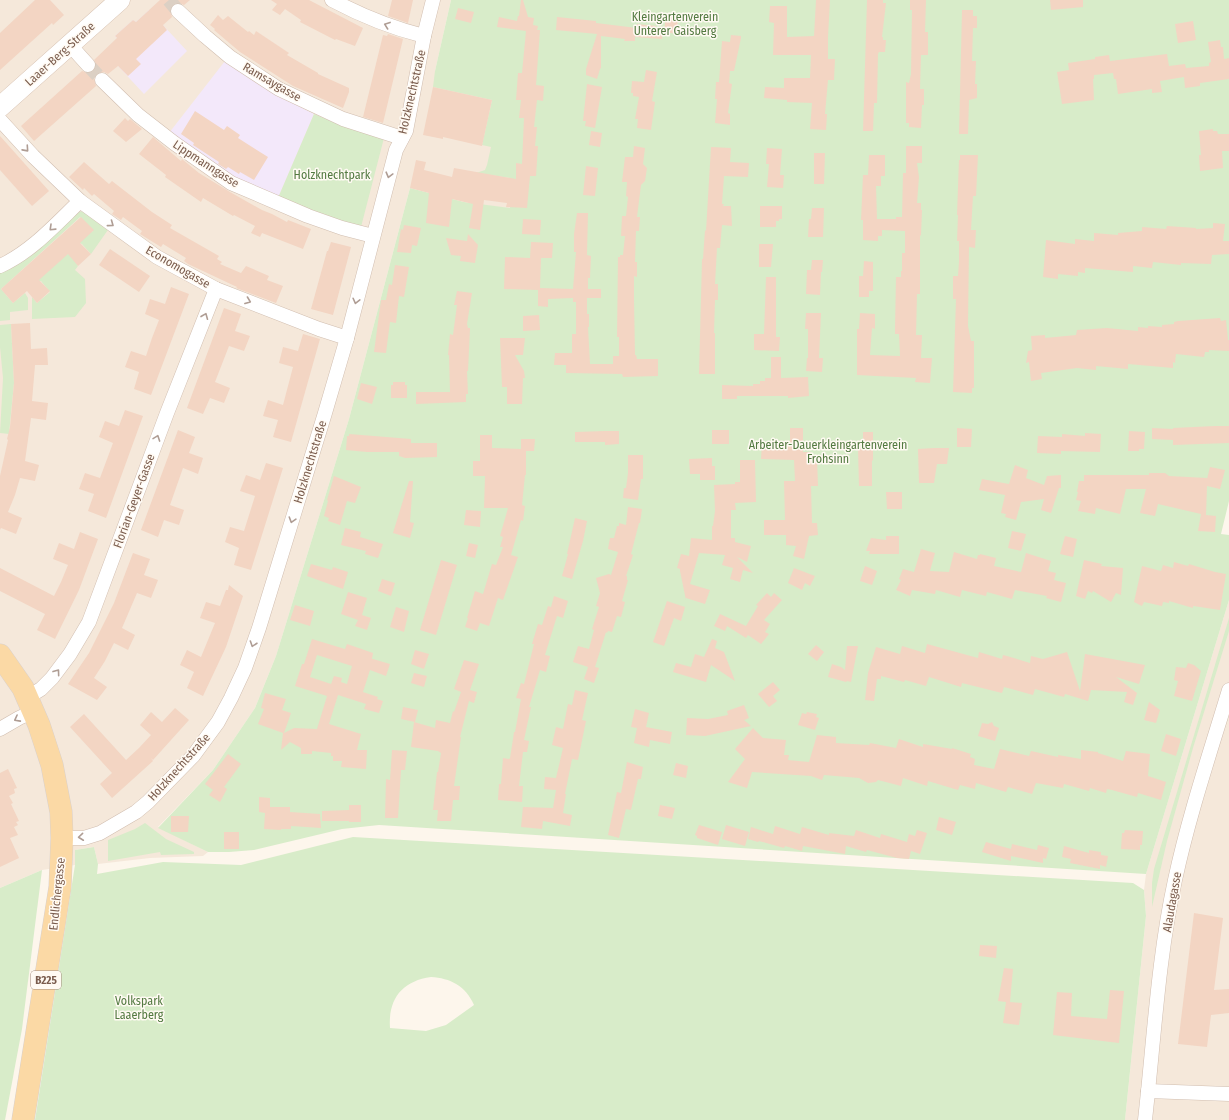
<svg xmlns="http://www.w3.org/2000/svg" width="1229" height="1120" viewBox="0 0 1229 1120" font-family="'Fira Sans Condensed',sans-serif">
  <rect width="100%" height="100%" fill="#fdf6ec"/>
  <!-- residential -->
  <g fill="#f5e8da">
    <path d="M0,0H451L435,71L516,100L510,209L464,202L410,188L349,419L276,656L255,708L213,770L158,827L208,852L203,856L150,858L98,864L94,847L75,850V865L42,870L0,888Z"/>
    <path d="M1229,600V1120H1125L1146,916L1144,890L1146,874Z"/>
  </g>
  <!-- education -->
  <g fill="#f3e8fa">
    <path d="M149,10L187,51L144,94L118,66L117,38L115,36L133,20L136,22Z"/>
    <path d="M225,61L270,91L314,114L278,198L231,175L169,133Z"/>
  </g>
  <!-- green -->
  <g fill="#d8ecc9" fill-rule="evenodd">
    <path d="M451,0H1229V501L1221,534L1229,535V600L1146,874L379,825L342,829L254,850L229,852H208L158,828L213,770L255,708L276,656L349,419L410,188L464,202L510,208V178L476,173L485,170L487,165L491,147L482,145L492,100L433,87L435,71Z"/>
    <path d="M314,114L343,126L384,138L361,227L337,220L278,198Z"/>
    <path d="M85,211L110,227L91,254L82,244L77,242L93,231L80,217L1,289L13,303L25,293L28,298V310L10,312V320L0,321V272L76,212Z"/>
    <path d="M68,251L78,266L75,270L85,279L86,303L75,317L32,319V297L37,303L50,292L41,281H37Z"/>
    <path d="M11,324L14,383L9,434L0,433L3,378L0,347V325Z"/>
    <path d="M1229,618V631L1193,748L1167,841L1152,907V883L1154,869Z"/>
    <path d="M145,823L166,839L194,852V854L161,855L160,852L108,861V840L135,829Z"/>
    <path d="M353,837L1133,883L1144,890L1146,916L1125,1120H35L75,865V850L94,847L98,864L97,874L163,862L241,865ZM431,977C450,978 466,986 474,1005L446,1025L426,1031L390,1028C388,999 402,981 431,977Z"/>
    <path d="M42,870L22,1029L5,1120H0V888Z"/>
  </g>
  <!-- building -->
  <g fill="#f3d5c3" fill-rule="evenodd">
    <path d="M35,0H50L64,15L53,25L52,23L0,70V33Z"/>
    <path d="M160,0H190L184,5L179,3H175L172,6L170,10L172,17L163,25L167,30L136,59L141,64L128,76L118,66L108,74L104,72L96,74L94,78L96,86L34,141L21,126L82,71L89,73L94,71L96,64L94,60L117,38L115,36L133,20L136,22Z"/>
    <path d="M271,0H309L363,28L355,46L336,39L335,40L300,22L301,20L285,9L280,15L272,10L277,4Z"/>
    <path d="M392,0H413L408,23L388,16Z"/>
    <path d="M521,0H523L528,17L534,18L533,25L538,26L537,30H540L536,85L544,86L543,101L537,100L534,127H537L535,146H538L536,176H530L527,208L506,207L507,203L484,200L480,230L469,228L473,204L452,199L449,227L426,223L429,193L410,188L416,160L426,162L424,170L452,177L454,168L516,179V163L522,164L524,118H519L521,100H516L518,73H522L526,31L497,27L499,17L517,21L518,16H519Z"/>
    <path d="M816,0H830L828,37V59H835L834,80H828L825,114H827L826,130L810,129L812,103L787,102V100L764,98L765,87L784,88V78H810L811,55H773L774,23L769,22L770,6H787V37L814,36Z"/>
    <path d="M867,0H883V3H886L882,37H883V40H886L885,52H879L878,54L877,103H874L873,131H863Z"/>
    <path d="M910,0H926L925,32H928V55H921L920,89H924V105H922L921,128L909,127V123H906V82L909,83L911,74L912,10H910Z"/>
    <path d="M1050,0H1083V7L1051,10Z"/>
    <path d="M458,8L474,12L471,23L455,19Z"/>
    <path d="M962,10H973V16H977V28H973L972,61H976L975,84H977V98L969,100L968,134H959Z"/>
    <path d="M218,15L223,20L228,16L248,32L249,31L254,35L256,31L289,53L287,55L318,73V74L349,88V92L343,108L293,86L240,52L214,30L215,29L210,25Z"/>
    <path d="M666,15L678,16L677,34L664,32Z"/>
    <path d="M557,17L596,21V23L637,28V24L656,26V30L663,31L662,39L635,37V41H624L625,39L601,36V68L600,69L597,79L586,75V69L597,34L556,30Z"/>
    <path d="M1193,21L1196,40L1178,43L1175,24Z"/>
    <path d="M388,34L403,39L383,123L363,117L383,35L387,36Z"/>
    <path d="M731,35L741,36V38L734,71H730L729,83L732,84L728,113L730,114V125L715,123L717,99H715L716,82H719L722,41L730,42Z"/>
    <path d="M1220,40L1221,47H1223L1224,59L1229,58V79L1200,83V86L1185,88L1184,77L1160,81L1162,92L1152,93V89L1118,94L1116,79H1114L1113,73L1094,75V79H1093L1094,100L1062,104L1057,72L1069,70L1068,63L1095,59V57L1109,55L1110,61L1167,54L1169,66L1185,64L1186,68L1209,66V63L1211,62L1208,42Z"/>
    <path d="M646,70L657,72L652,101L655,102L651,130L637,128L638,119H635L639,97L633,96V93H631L632,81L644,82Z"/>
    <path d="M587,84L602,87L595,128L585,126L586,121H583Z"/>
    <path d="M433,87L492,100L482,146L443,137V139L423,135Z"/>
    <path d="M195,111L224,130L227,126L240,135L238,138L268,157L254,180L240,172L239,174L228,167L226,169L218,164L219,162L193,145L194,143L181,134Z"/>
    <path d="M125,118L128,121L130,119L142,129L126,142L113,131Z"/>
    <path d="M1213,129V131H1217L1218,134H1229V151H1222L1223,168L1200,171L1199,155H1201L1199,131Z"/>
    <path d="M591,131L602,133L600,147L589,145Z"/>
    <path d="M0,136L49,191L32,206L0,170Z"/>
    <path d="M153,137L181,161L182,159L199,173L230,192L262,210L272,214L287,222L288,220L311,229L303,249L262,233L260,237L251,233L255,226L234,215L233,216L203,198L201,202L165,177L166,175L139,154Z"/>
    <path d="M634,146L645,148L643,164L647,168L645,181L641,185L637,217H640L639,231H636L635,262H637V277L634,276V299L635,355H636L637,359H658V376L623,377L622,374L566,373V365H554L555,353H572V334H576V302H573V298L548,299V307L538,306V290L504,289L505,257L530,258L531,242L553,243L552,258H541L540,288L573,289L576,252H574V234L577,213H588L587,255L591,256L590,278H588V289H601V298H587V314H589V327H588L590,364H613V356H619V337H617L618,257H620V255H623L625,236H621L622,216H626L628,197L626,196L627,182H622L625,157H633Z"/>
    <path d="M906,146H922V163H917L919,177L917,203H921V210H922L921,235L920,236V294H917L916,335H922L921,358H932L930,383L915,382L916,378L857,375V329H859L860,313L875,314V329L872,328L870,355L900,356L899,334H895V329L896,277H901V271H902V253H905V231L882,230V236H878V241L863,240V220H861L863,175H868L869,155H885V176H881V186H876L877,219H896V217H902L903,173H906Z"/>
    <path d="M711,147L731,148L730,162L749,163L748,177L724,176L722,204H724L723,206H731L732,226L722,225L720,248H717L715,284H718V300H715L714,333H715V374H699L702,259H703L705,230L706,231Z"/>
    <path d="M767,148L782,149L780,175H784L783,188L767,187L769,164H766Z"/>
    <path d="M814,153H825L824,184H814Z"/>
    <path d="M960,155H978L976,196H973L971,230H976L975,248L969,247L968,326L971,341H974V388H972V393L953,392L956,299H953V276H958L959,262V241H957L958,215H957L959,160H960Z"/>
    <path d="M84,162L109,184L112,181L152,212L172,225L170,228L219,256L217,259L222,262L220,264L241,273L246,266L269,276L267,280L283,286L276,303L236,288L237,287L188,264L184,261L186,258L163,244L161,247L140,234L142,231L123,217L121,220L112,214L114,211L94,194L92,196L84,188L83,190L69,177Z"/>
    <path d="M586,166L598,168L595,196L583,195Z"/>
    <path d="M760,206H782V219H779V221H776V227H760Z"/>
    <path d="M812,208H824L823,237H808L809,219H811Z"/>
    <path d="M81,217L94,230L80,243L91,254L78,266L68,254L39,280L50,291L37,303L27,291L13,303L1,289Z"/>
    <path d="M523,219L541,220L540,235L522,234Z"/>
    <path d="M1213,223L1225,224L1223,241H1229V254L1212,255L1211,264L1181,263V265L1153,262L1152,268L1133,266V272L1085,268V273L1078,272V276L1058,274V279L1043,277L1046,240L1075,244V239L1094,241V233L1118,235V233L1142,231V227L1166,229L1167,226L1196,228V229L1213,228Z"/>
    <path d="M404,225L421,228L417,246L412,245L411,253L397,252L401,229L403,230Z"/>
    <path d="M468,234L478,245L475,263L460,261L461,256L451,255L446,238L467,241Z"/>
    <path d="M331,242L351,247L333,315L311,309L327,251H328Z"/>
    <path d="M759,244H773L771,267H759Z"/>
    <path d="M110,249L150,276L139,292L99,265Z"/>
    <path d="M812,260H823L822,272H821L820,295L806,294L807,270H811Z"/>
    <path d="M864,261L873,262V291H869V297H859V276H863Z"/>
    <path d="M395,265L409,267L404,297L399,296L396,323L390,322L386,353L374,352L381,300H386L389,284L392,285Z"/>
    <path d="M766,277H776V337H780L779,351L754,350V334H764Z"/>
    <path d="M171,287L189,294L151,395L134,389L139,372L125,367L131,351L146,356L152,338L159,320L145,314L150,299L165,304Z"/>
    <path d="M457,291L472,293L467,324L468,328H470L468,371H467L468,394H466V402L416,404V392H450L449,355H448L450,334L453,335L457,305H454Z"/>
    <path d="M224,308L241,314L235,331L250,336L244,351L229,346L215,382L230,388L224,403L210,398L203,414L187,408Z"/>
    <path d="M806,313H821L819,358H823L822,372L806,371L807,358H808V329H805Z"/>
    <path d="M539,315L540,330L523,331V316Z"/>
    <path d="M1220,318L1221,321L1226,320L1228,340H1229V351L1209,350V352H1205L1204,357L1176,354L1175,363L1173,362V368L1128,364V369L1096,366V370L1077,368L1041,373L1042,379L1031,381L1029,362L1026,363L1028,351L1032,350L1031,336L1045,335V338L1076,335L1077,330L1107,328L1138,331V327L1148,328V326L1162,327V325L1174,324V322L1178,321Z"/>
    <path d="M30,323L31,349L47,348L48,365H35L32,401L48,403L46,420L31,418L25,461L39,465L35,481L20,478L15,495L8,512L22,518L16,534L1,528L0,530V476L8,440L7,439L10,427L14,383L11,324Z"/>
    <path d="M303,334L320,339L291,442L273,437L278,420L263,416L268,400L283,405L293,367L279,363L283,347L298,351Z"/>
    <path d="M500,338H525L523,355H515L524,371L525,378H523L522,404H507V387H502Z"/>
    <path d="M771,357H781V378L808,377L809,396L788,398V396H737V399H722V385L753,386V384H760V381H765V378H771Z"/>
    <path d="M393,382H405V385H407V398H391V385H393Z"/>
    <path d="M361,383L377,387L372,404L357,399Z"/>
    <path d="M125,410L143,416L106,518L88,511L94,494L79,489L85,473L100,478L113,443L99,437L105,421L119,426Z"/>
    <path d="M1215,426H1229V443L1173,445V440L1152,439V428L1173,429V428Z"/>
    <path d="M790,428H803V452H811V458H817L818,486H811L812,523H817L818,535L809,536L804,559L793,556L796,546L786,545V535H764V520H785L784,481H795L794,460L761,459L762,443L783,444L790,443Z"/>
    <path d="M957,428L972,429L971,447H957Z"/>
    <path d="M178,430L195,437L189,453L203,458L198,474L183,468L170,505L184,510L179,525L164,520L158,537L141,530Z"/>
    <rect x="712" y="430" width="17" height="14"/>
    <path d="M605,431H619V444L605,445V442H575V432Z"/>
    <path d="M1129,431L1145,432L1144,449H1139V451H1128Z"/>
    <path d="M863,432H873V460L872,461V486H859L858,448H863Z"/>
    <path d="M1085,433L1101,434L1100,452L1061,451V454L1037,453L1038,436L1062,437V434L1085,436Z"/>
    <path d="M349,434L411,439V443H437V457L405,458L399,456V452H367L346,450L347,436H349Z"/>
    <path d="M480,435H492V448L521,449V439H535L534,451H526V475H525L522,505L525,506L523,521L521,520L511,555L518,557L503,600L498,598L489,626L480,623L477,631L465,627L468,618H467L475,591L483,594L492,564L496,565L503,547H500L503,537L500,536L508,508H484L485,476H473V461H480Z"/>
    <path d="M934,448H949L947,464H937L934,483H919L918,449Z"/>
    <path d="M628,455H643V479H641L638,500L623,498L624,488H626L628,473Z"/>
    <path d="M712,458V466H715V480H700V474H690L689,459Z"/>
    <path d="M740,460H755L756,502L735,503L736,510H731V538H735V542L751,546L747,562L737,557L753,573L743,570L740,582L730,579L733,568L722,565L725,555L699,553L690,584L710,590L705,604L686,598V600L680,571V569L677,568L681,554L689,556L691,538L712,540V526H713L715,511L714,485L735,484V482H740Z"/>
    <path d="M266,463L283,468L251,570L234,565L239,548L225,542L230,527L244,531L255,496L240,491L246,475L260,480Z"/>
    <path d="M1015,465L1028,470L1026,478L1044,485L1047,476L1061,475V488H1059L1051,513L1041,510L1044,499L1021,502L1016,520L1005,517L1006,514L1001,513L1005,495L979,490L982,479L1009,484Z"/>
    <path d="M1210,467L1225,470L1220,489L1207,486L1206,515L1216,516L1215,532L1198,531L1201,514L1158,504L1155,516L1140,513L1146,489H1126L1120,514L1096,508L1095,514L1078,511L1081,501L1076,500L1078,492H1077L1079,481H1084V475H1149V473H1165L1169,476L1207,478V479Z"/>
    <path d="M334,476L361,487L355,503L347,501L340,525L328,521L329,518L324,516L328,501L327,500Z"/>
    <path d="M409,481H413L410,522L414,523L410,538L393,533Z"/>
    <path d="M886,492H902V509H887Z"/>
    <path d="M628,507L642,509L640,523H639L631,554L633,555L626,576H627V580H628L622,601L625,602L621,617L617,616L612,632L608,631L607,633L606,632L595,667L599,668L594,683L584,679L588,667L573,662L578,646L589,649L594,630L592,629L599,607L596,606L600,593L596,578L609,574L611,575L618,552L608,549L610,538H614L617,526H619V523L626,525Z"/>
    <path d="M466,510L481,511L480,527L464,525Z"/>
    <path d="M575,518L587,521L583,541L572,579L562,576L568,554H567Z"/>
    <path d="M345,528L361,532L360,537L383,544L378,558L365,554L366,551L341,545Z"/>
    <path d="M1012,531L1026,534L1021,551L1008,548Z"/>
    <path d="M80,532L98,539L79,590L55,639L37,630L45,614L0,591V568L54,596L61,582L68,565L53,559L59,543L74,549Z"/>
    <path d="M886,536H899V554H869L870,551H866L871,538L886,540Z"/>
    <path d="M1065,536L1077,539L1073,557L1060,554Z"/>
    <path d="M469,543L478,545L475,558L466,556Z"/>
    <path d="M921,549L935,553L930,571L949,572L954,552L977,559L978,555H980V554L996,558L994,566L1021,572L1026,553L1051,561L1048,571L1056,573L1054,580L1066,583L1061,602L1046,598L1047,596L1015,590L1012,599L987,592L986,596L962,590L960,597L936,590L935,594L912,590L910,596L896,590L901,580L899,579L903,569L914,572Z"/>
    <path d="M133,553L150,559L144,575L158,580L151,598L137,593L122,628L135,635L128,650L114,643L105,661L94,678L107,687L97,700L68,684L89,653L114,603Z"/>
    <path d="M441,560L457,565L436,635L420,630Z"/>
    <path d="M1084,560L1102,564L1101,566L1123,568L1121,595L1116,593L1111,602L1093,591L1092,593L1088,591L1085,599L1076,596Z"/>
    <path d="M1174,562L1188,566L1189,564L1215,572L1226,574L1220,610L1193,606V608L1169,601V603L1163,602L1162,606L1144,602L1142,606L1134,602L1142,566L1161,571L1163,565L1173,568Z"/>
    <path d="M311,564L332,570L333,567L348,572L343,589L307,576Z"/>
    <path d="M865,566L877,571L872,585L860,581Z"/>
    <path d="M794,568L815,576L810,586L805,583L802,590L788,583Z"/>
    <path d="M382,579L395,583L391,596L378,591Z"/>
    <path d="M229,585L243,596L226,647L203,696L187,688L194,672L180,665L187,650L201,657L215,623L200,618L206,602L220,606L226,590H228Z"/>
    <path d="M348,592L367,598L362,615L371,618L367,630L355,626L358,620L341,614Z"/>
    <path d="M767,593L771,597L774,593L782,600L764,620L770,624L765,632L769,634L761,644L748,635L746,638L727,626L725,631L714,626L720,614L746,626L758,606L756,605Z"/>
    <path d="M554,596L568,601L563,618L557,616L545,655L550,656L546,672L540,670L529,707H531L524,740L529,741L527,752H523L519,786H523L522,802L498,800L499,784H501L503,758L509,759L510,758L513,739L514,732H515L521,699L516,698L521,683L524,684L534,644H532L538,624L542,625L548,606L551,607Z"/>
    <path d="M667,601L685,607L681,621L674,618L664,646L653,642Z"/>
    <path d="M295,605L314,611L310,626L290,620Z"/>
    <path d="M396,607L409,611L404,632L390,627Z"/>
    <path d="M312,639L345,649L347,644L373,653L372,659H373L390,664L386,676L370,670L363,692L378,697L377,699L383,701L379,713L364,709L366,704L338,695L329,724L361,734L357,750H367L366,769L341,767L342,761H333V756H331V753L312,751V754H301V748L290,742L281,750L283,733L258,724L264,709L261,708L265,693L286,699L282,710L291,713L284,733L294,728L317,729L327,696L295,686L302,664H304ZM317,655L352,666L347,684L341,682L342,678L334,676L331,684L310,677Z"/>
    <path d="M712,639L717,641L715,648L724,652L735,681L711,665L706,682L673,672L676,663L691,667L695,654L704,657Z"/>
    <path d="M927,644L978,658L979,652L1002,659L1003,655L1007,656L1030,663L1031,656L1043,659L1067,652L1080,691L1085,654L1145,665L1139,684L1116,677L1137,693L1133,705L1124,702L1127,692L1091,690L1088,701L1065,694L1064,697L1035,689L1033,695L1004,687L1002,693L962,683L961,687L929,677L926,686L905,680L904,682L881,676V679H877L874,701L865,700L868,673L876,647L900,654L902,646L925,653Z"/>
    <path d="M816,645L824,652L817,661L808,654Z"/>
    <path d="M847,646H858L851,682L847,681L846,682L828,677L832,664L841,667L845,670Z"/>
    <path d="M415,650L429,654L424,669L411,664Z"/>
    <path d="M464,660L479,664L470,690L477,692L474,703L469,701L460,737H461L454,786H460L459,800H453L451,821H437L438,810H433L437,772H438L441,753L438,751L411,747L414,722L435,728L436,720L450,723L453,711L454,712L461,692L454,689Z"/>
    <path d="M1188,663L1194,665L1201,671L1192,701L1174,696L1178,681L1174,680L1176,667L1186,668Z"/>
    <path d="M414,673L427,676L424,687L411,683Z"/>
    <path d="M773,682L780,690L773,696L777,701L769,707L758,694Z"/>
    <path d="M575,690L588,693L582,720L586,721L578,760L572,759L565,794H566L563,813L572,815L570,826L543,821L542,829L521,827L523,807L553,808L556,790L544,789L545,777L556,778L563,748L552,745L556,727L563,729L568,704L572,705Z"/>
    <path d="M1149,702L1160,710L1156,723L1144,720Z"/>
    <path d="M744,705L749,718L744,720L751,726L705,736L686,735L687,718L708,719L728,715L727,711Z"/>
    <path d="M403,707L418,710L415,722L401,719Z"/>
    <path d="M175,708L189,720L153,760L151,758L153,761L112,798L100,784L112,773L70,727L84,714L126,760L139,748L151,735L140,725L151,712L162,722Z"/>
    <path d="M635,709L649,713L646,727L672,732L670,744L650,740L649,747L634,743L637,728L631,727Z"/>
    <path d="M807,712L817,714L816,717L819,718L815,730L798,725L802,713L806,714Z"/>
    <path d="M992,722L994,726L999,728L995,741L978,736L982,723L988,724Z"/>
    <path d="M753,728L763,738L786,740L784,755H789L788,760L809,762L817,735L836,737V743L869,745L870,743L896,748L899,739L923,747V744L952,749V748L971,754L970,757L975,759L974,765L994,769L1000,749L1029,756L1031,751L1058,757V755L1081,759V750L1098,752V753L1123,761L1126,751L1150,754L1148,776L1166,782L1161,800L1138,793L1137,797L1112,790L1107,789L1106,793L1090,788L1089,791L1064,784L1063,788L1036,783L1032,794L1008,787L1006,792L976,783L975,789L960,785L958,790L928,781L927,786L903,778L901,786L878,780L876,782L868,783L859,778L824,775L822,780L811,776L752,772L747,788L728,782L745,759L735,749Z"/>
    <path d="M1166,734L1181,739L1176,756L1161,751Z"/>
    <path d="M392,750L407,751L405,770H401L398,818H385L386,779L390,780Z"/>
    <path d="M228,754L241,764L224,787L227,789L220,802L209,795L213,790L205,784Z"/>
    <path d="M627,762L643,767L641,779H638L631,810L626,809L619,838L608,835L617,792L621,793Z"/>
    <path d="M676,763L688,766L686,778L673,775Z"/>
    <path d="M8,769L17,788L14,789L15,793L9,796L13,803L11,804L19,821L16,822L18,825L14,827L18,835L10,838L19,858L0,867V773Z"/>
    <path d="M259,797L270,798V807H290V812L320,814L321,828L291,826V829H281V830L264,829L265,813L259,812Z"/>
    <path d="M349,805H361V822H349V821H322V811L349,810Z"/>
    <path d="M660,805L675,808L672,819L658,816Z"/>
    <path d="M171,816H189L188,832H171Z"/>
    <path d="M939,817L956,822L952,835L936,830Z"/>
    <path d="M699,825L722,832L718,845L697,838V836L695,835Z"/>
    <path d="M726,825L749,832L745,846L722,839Z"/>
    <path d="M775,826L800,834L802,827L829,835V833L854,836L856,830L880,838L881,834L907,842L909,834L915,836L917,830L927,833L920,854L911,851L909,859L897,858L867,850L866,852L846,846L845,854L803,846L802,851L785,846L784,848L759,841L758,842L748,839L751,827L773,834Z"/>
    <path d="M1125,830L1143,831L1142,845H1140V850L1121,849L1122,833H1124Z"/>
    <rect x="224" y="832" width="15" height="17"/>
    <path d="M986,842L1011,849L1012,844L1037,850L1038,845L1049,848L1046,859L1043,858V863L1011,856V861L982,852Z"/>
    <path d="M1064,846L1089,853V850L1101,852V855L1108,856L1106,867L1100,865V869L1070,863L1071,859L1062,857Z"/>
    <path d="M1194,913L1223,918L1214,990L1229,989V1013L1211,1015L1207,1047L1178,1044Z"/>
    <path d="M980,945L997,946L996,958L979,956Z"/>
    <path d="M1004,968L1013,969L1010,1002L1022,1003L1019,1025L1003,1023L1006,1002L998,1001Z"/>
    <path d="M1110,990L1124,991L1119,1043L1053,1035L1057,992L1072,993L1071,1016L1107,1019Z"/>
  </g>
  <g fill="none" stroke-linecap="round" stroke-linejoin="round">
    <!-- minor-tunnel -->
    <g stroke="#dcd0c4" stroke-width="14" stroke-dasharray="14 7" stroke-linecap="butt">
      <path d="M169,0L178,11"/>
      <path d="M88,65L102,80"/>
    </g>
    <!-- minor casing -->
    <g stroke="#d1beb0" stroke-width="15">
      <g id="minor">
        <path d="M332,0C362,16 392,28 424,36"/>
        <path d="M178,11L205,36L230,57L279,89L343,119L402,138"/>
        <path d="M70,45L88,65"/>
        <path d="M102,80L138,115L174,143L231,183L308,216L342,228L373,236"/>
        <path d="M0,120L33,156L80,201L157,257L216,289L319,329L347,338"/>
        <path d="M0,266C31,252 55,225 80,201"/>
        <path d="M28,697L41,689L52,678L70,654L89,622L167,413L216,289"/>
        <path d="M0,729L19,718L34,711"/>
        <path d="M62,838H84L100,833L136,812L148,802L193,756L218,722L231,698L245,668L259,628L325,413L347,338L396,150L406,131L424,36L433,0"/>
        <path d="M1148,1091L1229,1094"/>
        <path d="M1145,1120C1154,1040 1158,958 1175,880C1189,815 1210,753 1229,690"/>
      </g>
    </g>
    <!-- secondary casing -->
    <g stroke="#d6c0b0" stroke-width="21">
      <path id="secondary" d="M0,107L120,0"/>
    </g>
    <!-- primary casing -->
    <g stroke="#dad1cd" stroke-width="23">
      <path id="primary" d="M0,655L23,688L39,725L52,765L61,812L62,838L60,887L23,1120"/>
    </g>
    <!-- minor -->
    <use href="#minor" stroke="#fff" stroke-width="14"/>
    <!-- secondary -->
    <use href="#secondary" stroke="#fff" stroke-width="20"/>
    <!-- primary -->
    <use href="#primary" stroke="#fbd9a5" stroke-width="22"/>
  </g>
  <!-- one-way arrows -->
  <defs><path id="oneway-chevron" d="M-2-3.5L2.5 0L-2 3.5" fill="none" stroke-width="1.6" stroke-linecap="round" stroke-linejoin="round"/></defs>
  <g stroke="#af9d94">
    <use href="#oneway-chevron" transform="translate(387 25) rotate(-160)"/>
    <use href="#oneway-chevron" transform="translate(26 149) rotate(48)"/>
    <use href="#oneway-chevron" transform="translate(389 175) rotate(105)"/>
    <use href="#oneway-chevron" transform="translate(111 224) rotate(36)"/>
    <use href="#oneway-chevron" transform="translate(52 228) rotate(136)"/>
    <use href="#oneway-chevron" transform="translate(248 301) rotate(21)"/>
    <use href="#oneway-chevron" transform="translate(356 301) rotate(104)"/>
    <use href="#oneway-chevron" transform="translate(205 316) rotate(-68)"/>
    <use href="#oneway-chevron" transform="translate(157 438) rotate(-70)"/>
    <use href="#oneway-chevron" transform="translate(292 520) rotate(107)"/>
    <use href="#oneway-chevron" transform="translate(253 644) rotate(109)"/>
    <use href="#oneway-chevron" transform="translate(57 672) rotate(-54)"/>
    <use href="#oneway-chevron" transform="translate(17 719) rotate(152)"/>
    <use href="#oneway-chevron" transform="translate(81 837) rotate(174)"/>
  </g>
  <g text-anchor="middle" stroke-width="3" stroke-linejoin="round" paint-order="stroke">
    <!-- shield labels -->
    <rect fill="#fffaf3" stroke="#a28b7f" stroke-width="1" x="31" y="971" width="30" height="18" rx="3"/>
    <g font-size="11" font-weight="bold" fill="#7a5c4d">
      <text x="46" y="984">B225</text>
    </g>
    <!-- park labels -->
    <g font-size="12" fill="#537a41" stroke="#fffaf3">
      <text x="675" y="21">Kleingartenverein<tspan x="675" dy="14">Unterer Gaisberg</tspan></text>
      <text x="332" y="179">Holzknechtpark</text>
      <text x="828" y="449">Arbeiter-Dauerkleingartenverein<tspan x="828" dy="14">Frohsinn</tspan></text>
      <text x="139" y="1005">Volkspark<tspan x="139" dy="14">Laaerberg</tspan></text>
    </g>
    <!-- street labels -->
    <g font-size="12" fill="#7a5c4d" stroke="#fffaf3">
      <text transform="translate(60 54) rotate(-42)" y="4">Laaer-Berg-Straße</text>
      <text transform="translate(272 82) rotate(30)" y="4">Ramsaygasse</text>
      <text transform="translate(412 92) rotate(-77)" y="4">Holzknechtstraße</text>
      <text transform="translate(206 164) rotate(33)" y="4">Lippmanngasse</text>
      <text transform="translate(178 267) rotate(30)" y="4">Economogasse</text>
      <text transform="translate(310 462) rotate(-73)" y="4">Holzknechtstraße</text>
      <text transform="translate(134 501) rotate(-70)" y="4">Florian-Geyer-Gasse</text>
      <text transform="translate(179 767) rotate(-48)" y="4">Holzknechtstraße</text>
      <text transform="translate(57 894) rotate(-84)" y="4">Endlichergasse</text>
      <text transform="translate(1172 902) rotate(-80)" y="4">Alaudagasse</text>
    </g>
  </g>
</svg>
